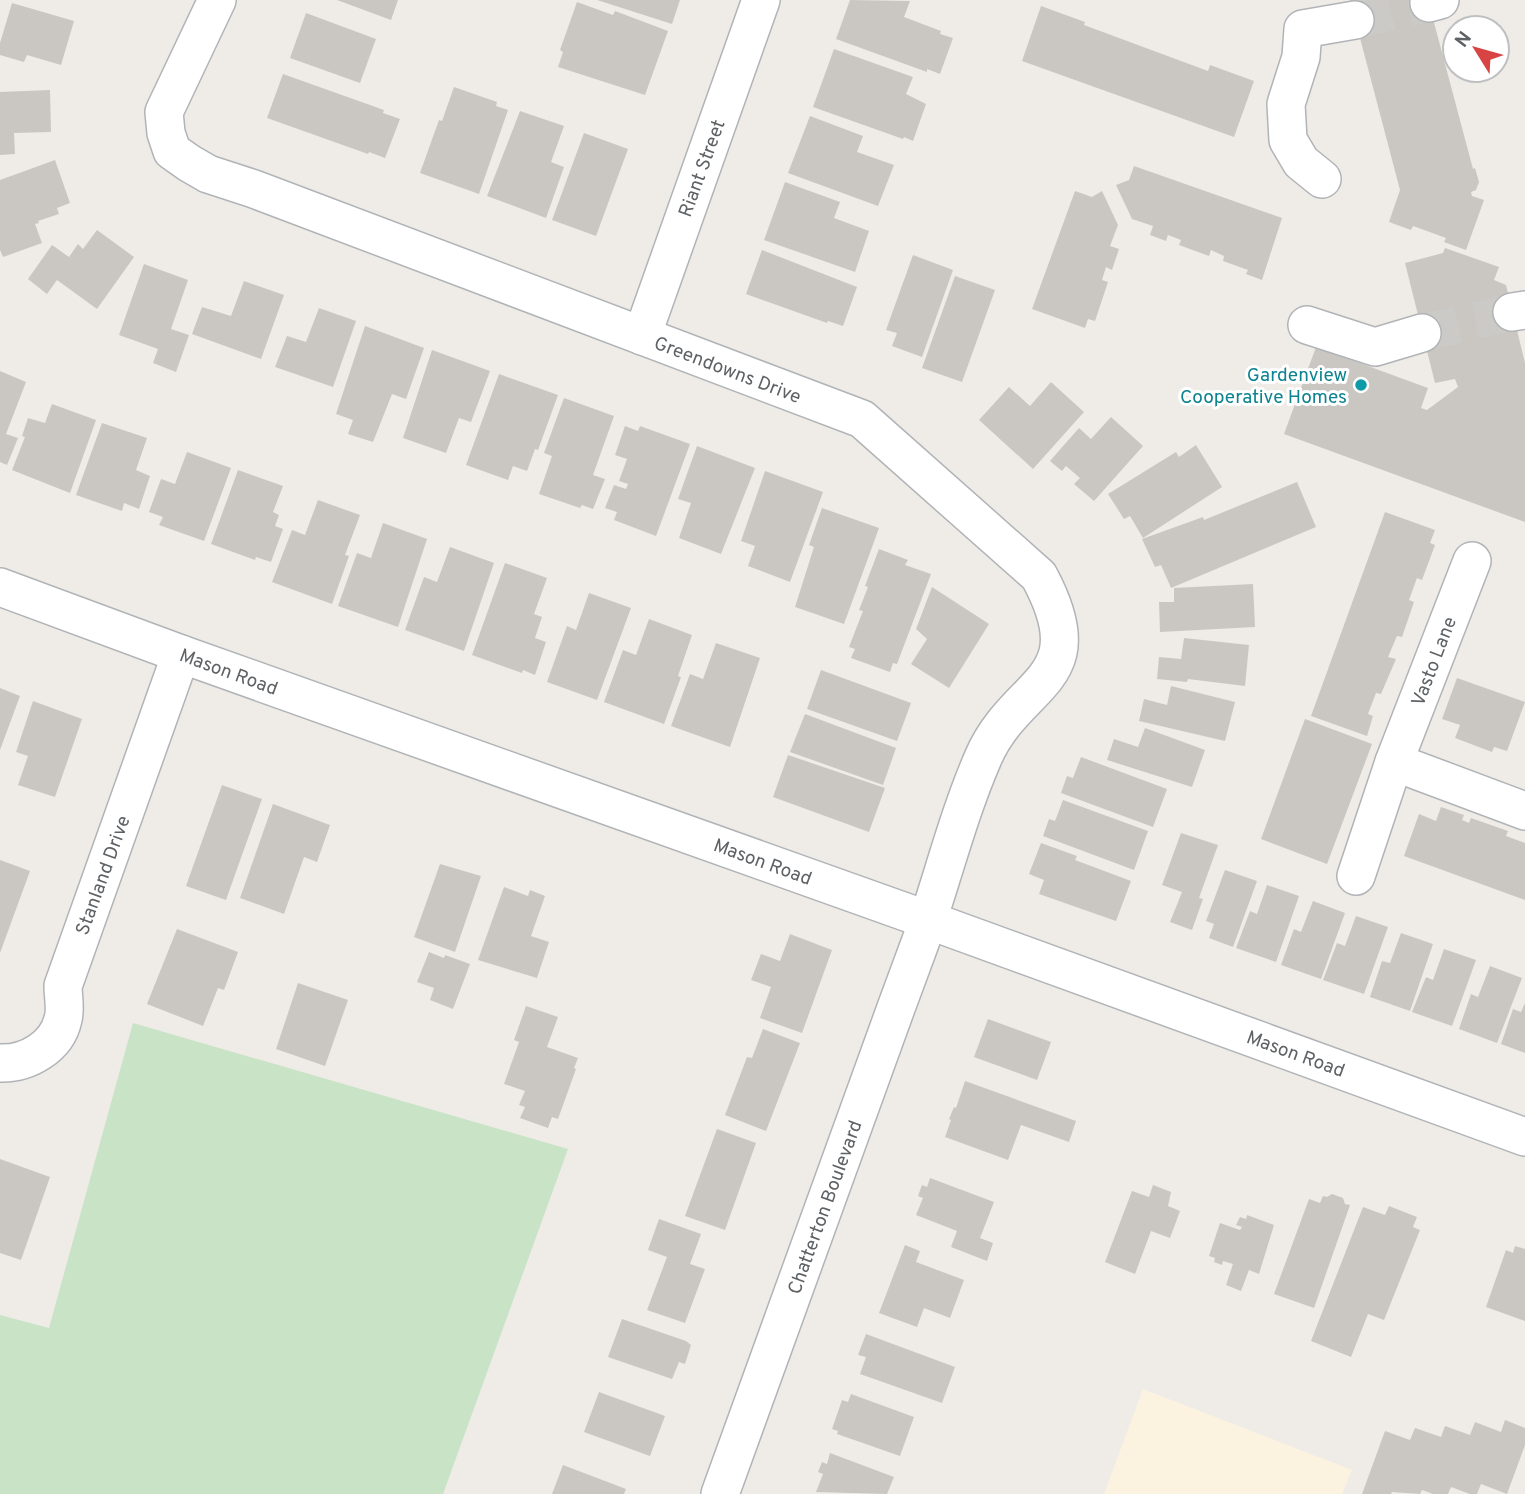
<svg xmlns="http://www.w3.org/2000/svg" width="1525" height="1494" viewBox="0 0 1525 1494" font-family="Overpass,sans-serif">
  <rect width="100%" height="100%" fill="#efece7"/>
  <!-- commercial -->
  <path fill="#fbf2df" d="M1143,1389L1352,1470L1342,1494H1104Z"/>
  <!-- green -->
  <path fill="#c8e3c6" d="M133,1023L568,1149L443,1494H0V1315L49,1328Z"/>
  <!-- building -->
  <g fill="#cac7c3">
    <path d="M337,0H398L391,20Z"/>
    <path d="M597,0H680L672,24Z"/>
    <path d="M850,0L910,1L904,17L941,31L940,34L953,38L940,74L927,69V72L836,39Z"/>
    <path d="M1350,0H1428L1473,169L1475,168L1479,182L1476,190L1471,192L1472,196L1484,200L1466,250L1444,242L1446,238L1413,226L1411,230L1389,222L1400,190Z"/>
    <path d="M577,2L613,15L615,11L668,31L645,95L558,67L563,52L560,50Z"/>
    <path d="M12,3L74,21L61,65L27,55L24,62L0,55V43Z"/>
    <path d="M1041,6L1085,22L1084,25L1208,71L1210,65L1254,81L1234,137L1022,61Z"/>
    <path d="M306,13L376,39L360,83L290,58Z"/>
    <path d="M834,49L913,77L906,94L926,104L913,141L904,137L903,139L813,107Z"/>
    <path d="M283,74L384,110L383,113L400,119L385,158L369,152L368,154L267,118Z"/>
    <path d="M454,87L497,102L496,106L508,110L479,194L420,173L439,120L442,121Z"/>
    <path d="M50,90L51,132L14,133L15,154L0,155V92Z"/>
    <path d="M520,111L564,126L551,162L564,167L546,218L487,196Z"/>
    <path d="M810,116L863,136L857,152L894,165L878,206L788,173Z"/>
    <path d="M584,133L628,149L596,236L552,220Z"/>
    <path d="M55,160L70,203L57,208L59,214L38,221L39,223L35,224L42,243L3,257L0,250V180Z"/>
    <path d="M1134,166L1282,218L1262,280L1246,274L1248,270L1223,261L1224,256L1211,250L1209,256L1179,245L1181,240L1168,235L1166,241L1150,235L1153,226L1132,219L1116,185L1129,180Z"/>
    <path d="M785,182L840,202L834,218L869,231L855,272L764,240Z"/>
    <path d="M1075,191L1092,197L1102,191L1118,225L1110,246L1119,249L1112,270L1106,267L1102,280L1108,282L1095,321L1088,319L1085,328L1032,309Z"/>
    <path d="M97,230L134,257L97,309L57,280L47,294L28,279L52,245L69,257L78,244L83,249Z"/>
    <path d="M1445,248L1499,267L1494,280L1506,285L1525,363V522L1284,434L1316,347L1428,388L1421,408L1427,410L1458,387L1455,379L1435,383L1405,263L1443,253Z"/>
    <path d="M762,250L857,287L843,326L828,321L827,323L746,294Z"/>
    <path d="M913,255L953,270L922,357L892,346L897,333L886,330Z"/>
    <path d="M144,264L188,280L171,329L189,335L176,372L153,363L158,349L119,335Z"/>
    <path d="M955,276L995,290L962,382L922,368Z"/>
    <path d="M244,281L284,295L261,359L192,334L202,307L231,316Z"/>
    <path d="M319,308L356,321L333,387L275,367L287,336L306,342Z"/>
    <path d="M365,326L424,348L406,399L392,394L373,442L348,434L353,420L336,414Z"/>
    <path d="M432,350L490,371L471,422L459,418L446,453L403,438Z"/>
    <path d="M0,371L26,382L6,434L18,438L7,465L0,462Z"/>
    <path d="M499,374L558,395L538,450L535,449L527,471L513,466L508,480L466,465Z"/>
    <path d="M1051,382L1084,412L1033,469L979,420L1009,387L1030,406Z"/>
    <path d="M564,398L614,416L593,475L605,479L593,509L582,505L580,508L539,494L552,456L544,453Z"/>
    <path d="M52,404L96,420L70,493L12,470L25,437L22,436L28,418L45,423Z"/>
    <path d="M1111,417L1143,446L1094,501L1074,484L1080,478L1066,466L1062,471L1050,461L1079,428L1091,439Z"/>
    <path d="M102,423L147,438L136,470L150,476L139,509L124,503L122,511L76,495Z"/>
    <path d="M625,426L638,431L640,426L690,444L656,536L614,520L617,512L605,508L614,485L626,489L628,484L619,481L627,459L615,455Z"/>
    <path d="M1196,445L1222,487L1143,538L1130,516L1124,519L1108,494L1176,452L1179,457Z"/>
    <path d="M697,446L755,468L721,554L679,538L691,503L678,499Z"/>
    <path d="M187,452L231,468L204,541L159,525L163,517L149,512L161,479L175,484Z"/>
    <path d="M238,470L283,486L273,512L279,515L275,526L283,529L271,562L256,557L255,560L211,544Z"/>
    <path d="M765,471L823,492L790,582L748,566L755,546L741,541Z"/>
    <path d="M1297,482L1316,527L1171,588L1161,565L1155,567L1142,539L1203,517L1204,520Z"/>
    <path d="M318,500L360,515L345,555L349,556L332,604L272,582L292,530L305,535Z"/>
    <path d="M822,508L879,528L844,624L795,607L814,547L809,545Z"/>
    <path d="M1385,512L1435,530L1430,543L1435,545L1422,580L1417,578L1409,600L1414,602L1402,637L1397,636L1388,657L1396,659L1381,694L1376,693L1368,714L1373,716L1367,736L1311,716Z"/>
    <path d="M383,523L427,539L398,627L338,606L357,553L371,558Z"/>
    <path d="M450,547L494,563L464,651L405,630L424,577L437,582Z"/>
    <path d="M879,549L908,560L905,565L931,574L897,664L893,663L890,672L851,658L855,649L849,647L863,611L859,610L868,587L865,586Z"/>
    <path d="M505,563L547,578L534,614L542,617L535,638L546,642L535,675L523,670L522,673L472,655Z"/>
    <path d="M1253,584L1255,627L1160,632L1159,602H1174V588Z"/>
    <path d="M932,587L989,624L949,688L911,664L927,639L916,629Z"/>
    <path d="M589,593L631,608L597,700L547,682L567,626L576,630Z"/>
    <path d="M649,619L692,635L678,676L681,677L664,724L604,702L623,650L636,655Z"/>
    <path d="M1184,638L1249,645L1245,686L1188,679L1187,682L1157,679L1159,657L1181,659Z"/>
    <path d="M716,643L760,658L730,747L671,726L690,674L703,679Z"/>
    <path d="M821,670L911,703L897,741L807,709Z"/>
    <path d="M1457,678L1525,702L1507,751L1494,747L1492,752L1455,738L1460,725L1442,719Z"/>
    <path d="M1171,686L1235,702L1225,741L1139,721L1144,699L1167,705Z"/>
    <path d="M0,688L20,696L0,750Z"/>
    <path d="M33,701L82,719L55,797L18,785L28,756L16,752Z"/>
    <path d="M805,714L896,748L883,785L790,752Z"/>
    <path d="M1305,719L1372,744L1327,864L1261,839Z"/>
    <path d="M1145,728L1205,750L1192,787L1107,760L1114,739L1138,747Z"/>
    <path d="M788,755L885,788L869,832L773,797Z"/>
    <path d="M1081,757L1167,789L1153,827L1061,793L1067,776L1073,778Z"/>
    <path d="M222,785L262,799L226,900L186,886Z"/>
    <path d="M1063,800L1148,831L1134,870L1043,836L1049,819L1055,821Z"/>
    <path d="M273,804L330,825L317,862L304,857L284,914L240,898Z"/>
    <path d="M1441,807L1464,815L1462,820L1469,823L1471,818L1508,831L1506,836L1525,843V900L1404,856L1419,814L1436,821Z"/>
    <path d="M1181,833L1218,845L1199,898L1203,899L1192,930L1170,922L1182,892L1162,885Z"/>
    <path d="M1041,843L1077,856L1075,860L1131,881L1116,921L1039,894L1044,880L1029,874Z"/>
    <path d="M0,860L30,871L0,953Z"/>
    <path d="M440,864L481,876L455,952L414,937Z"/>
    <path d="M1225,870L1257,881L1233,947L1209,938L1214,924L1206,921Z"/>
    <path d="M1267,885L1299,896L1276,962L1236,948L1250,911L1257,914Z"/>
    <path d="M504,887L528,896L530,890L545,896L531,936L549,942L537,978L478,960Z"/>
    <path d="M1313,901L1345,913L1321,979L1281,965L1294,929L1301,932Z"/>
    <path d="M1356,916L1388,927L1364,994L1323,980L1337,943L1345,946Z"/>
    <path d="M177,929L238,952L224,990L218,988L203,1026L147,1004Z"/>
    <path d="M1401,933L1433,944L1410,1011L1370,997L1382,961L1390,963Z"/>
    <path d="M790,934L832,950L802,1033L760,1018L771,987L751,980L761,954L780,961Z"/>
    <path d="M1444,949L1476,960L1452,1026L1412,1012L1426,977L1433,980Z"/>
    <path d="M429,952L444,958L445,955L470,964L453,1009L430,1000L434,988L417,982Z"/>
    <path d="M1490,966L1522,978L1497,1043L1459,1029L1471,994L1478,997Z"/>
    <path d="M298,983L348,1000L325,1066L276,1049Z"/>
    <path d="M1525,1003V1053L1501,1044L1513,1009L1521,1012Z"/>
    <path d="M526,1006L558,1017L547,1047L578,1058L574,1068L576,1069L558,1119L552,1117L548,1128L520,1118L525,1107L519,1105L525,1091L504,1084L519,1042L514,1040Z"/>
    <path d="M988,1019L1051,1042L1037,1080L974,1057Z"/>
    <path d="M763,1029L800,1043L766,1131L725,1115L747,1057L752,1058Z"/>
    <path d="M965,1081L1076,1121L1069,1142L1021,1125L1008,1160L945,1137L951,1120L949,1119L954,1107L956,1108Z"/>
    <path d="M717,1129L756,1143L725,1230L685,1216Z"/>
    <path d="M0,1159L50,1177L21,1260L0,1253Z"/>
    <path d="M930,1178L994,1202L980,1238L993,1243L987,1261L951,1247L957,1231L916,1215L923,1198L918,1196L922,1185L927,1187Z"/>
    <path d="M1153,1185L1171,1192L1168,1206L1180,1211L1170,1238L1151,1231L1135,1274L1105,1262L1132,1191L1149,1197Z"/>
    <path d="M1332,1194L1343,1198L1345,1204L1350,1205L1314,1308L1274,1294L1309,1199L1320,1203L1323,1196L1327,1197Z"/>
    <path d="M1389,1206L1417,1217L1413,1227L1420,1230L1384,1320L1368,1314L1351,1357L1311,1341L1363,1207L1385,1215Z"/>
    <path d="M1247,1215L1274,1225L1259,1274L1249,1270L1241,1291L1226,1285L1233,1264L1223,1261L1222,1265L1214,1262L1215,1258L1209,1256L1220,1223L1240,1230L1242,1227L1236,1225L1240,1217L1246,1219Z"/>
    <path d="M659,1219L701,1234L690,1264L705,1269L685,1323L647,1310L667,1257L648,1250Z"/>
    <path d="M905,1245L920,1251L916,1262L964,1280L950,1318L924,1308L917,1327L879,1313Z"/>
    <path d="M1515,1246L1525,1249V1321L1486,1307L1506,1250L1513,1253Z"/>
    <path d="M622,1319L686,1341L691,1345L685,1364L679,1362L672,1379L608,1357Z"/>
    <path d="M866,1334L955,1367L942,1403L860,1374L866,1357L858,1355Z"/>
    <path d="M599,1392L665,1416L650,1456L584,1432Z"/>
    <path d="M851,1394L914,1417L900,1456L837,1434L838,1431L832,1429L842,1400L848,1402Z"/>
    <path d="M1505,1420L1525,1428V1445L1507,1494L1481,1484L1477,1494H1470L1451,1487L1448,1494H1433L1422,1490L1420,1494L1392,1492L1391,1494H1362L1385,1431L1410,1440L1415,1428L1441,1437L1445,1426L1470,1435L1475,1422L1501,1432Z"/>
    <path d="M830,1453L894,1477L887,1494L816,1492L823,1474L818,1472L822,1462L827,1464Z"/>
    <path d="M563,1465L626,1489L624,1494H552Z"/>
  </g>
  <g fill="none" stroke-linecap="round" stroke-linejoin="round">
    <!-- minor-tunnel -->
    <g stroke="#cbcac6" stroke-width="37" stroke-dasharray="37 18" stroke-linecap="butt">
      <path d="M1355,20L1429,3"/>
      <path d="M1422,333L1512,312"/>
    </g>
    <!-- minor casing -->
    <g stroke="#b1b4b7" stroke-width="40">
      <g id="minor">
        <path d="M217,0L164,112L166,133L172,151L189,163L208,174L254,189L862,419L1039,576C1097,683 1017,679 983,758C957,818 942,881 920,943C852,1126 787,1310 720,1494"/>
        <path d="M1429,3L1440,0"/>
        <path d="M1322,179L1301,162L1288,140L1286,104L1301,57L1303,29L1355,20"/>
        <path d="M1512,312L1525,310"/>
        <path d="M1307,325L1375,347L1422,333"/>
        <path d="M642,336L761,0"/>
        <path d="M0,587L181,654L928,920L1525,1137"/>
        <path d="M1394,762L1525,811"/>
        <path d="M1356,876L1394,762L1472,561"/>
        <path d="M0,1063C27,1064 57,1047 63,1019C66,1010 63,996 63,986L181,654"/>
      </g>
    </g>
    <!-- minor -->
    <use href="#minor" stroke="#fff" stroke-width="37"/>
  </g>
  <!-- markers -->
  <circle fill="#0f9aa8" stroke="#fff" stroke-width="2.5" cx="1361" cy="385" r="7"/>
  <g text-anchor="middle" stroke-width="6" stroke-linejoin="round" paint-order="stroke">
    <!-- street labels -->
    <g font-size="19" fill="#5e6265" stroke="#fff">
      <text transform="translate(701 168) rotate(-70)" y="7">Riant Street</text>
      <text transform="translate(728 369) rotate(21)" y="7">Greendowns Drive</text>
      <text transform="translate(1433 661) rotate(-69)" y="7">Vasto Lane</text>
      <text transform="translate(229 671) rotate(20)" y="7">Mason Road</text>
      <text transform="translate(763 861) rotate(20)" y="7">Mason Road</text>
      <text transform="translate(102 875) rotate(-70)" y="7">Stanland Drive</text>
      <text transform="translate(1296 1053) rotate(20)" y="7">Mason Road</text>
      <text transform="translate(824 1207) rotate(-70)" y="7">Chatterton Boulevard</text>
    </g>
    <!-- culture labels -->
    <g font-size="19" fill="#0d838f" stroke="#fff" text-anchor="end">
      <text x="1347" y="381">Gardenview<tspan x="1347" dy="22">Cooperative Homes</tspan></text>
    </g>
  </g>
  <!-- north arrow -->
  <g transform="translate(1476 49) rotate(307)"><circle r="33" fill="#ffffff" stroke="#bfc0c1" stroke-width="2"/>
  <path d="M0-5L12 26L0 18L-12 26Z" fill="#d84443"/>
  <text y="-10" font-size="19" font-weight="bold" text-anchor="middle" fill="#5e6265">N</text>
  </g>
</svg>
